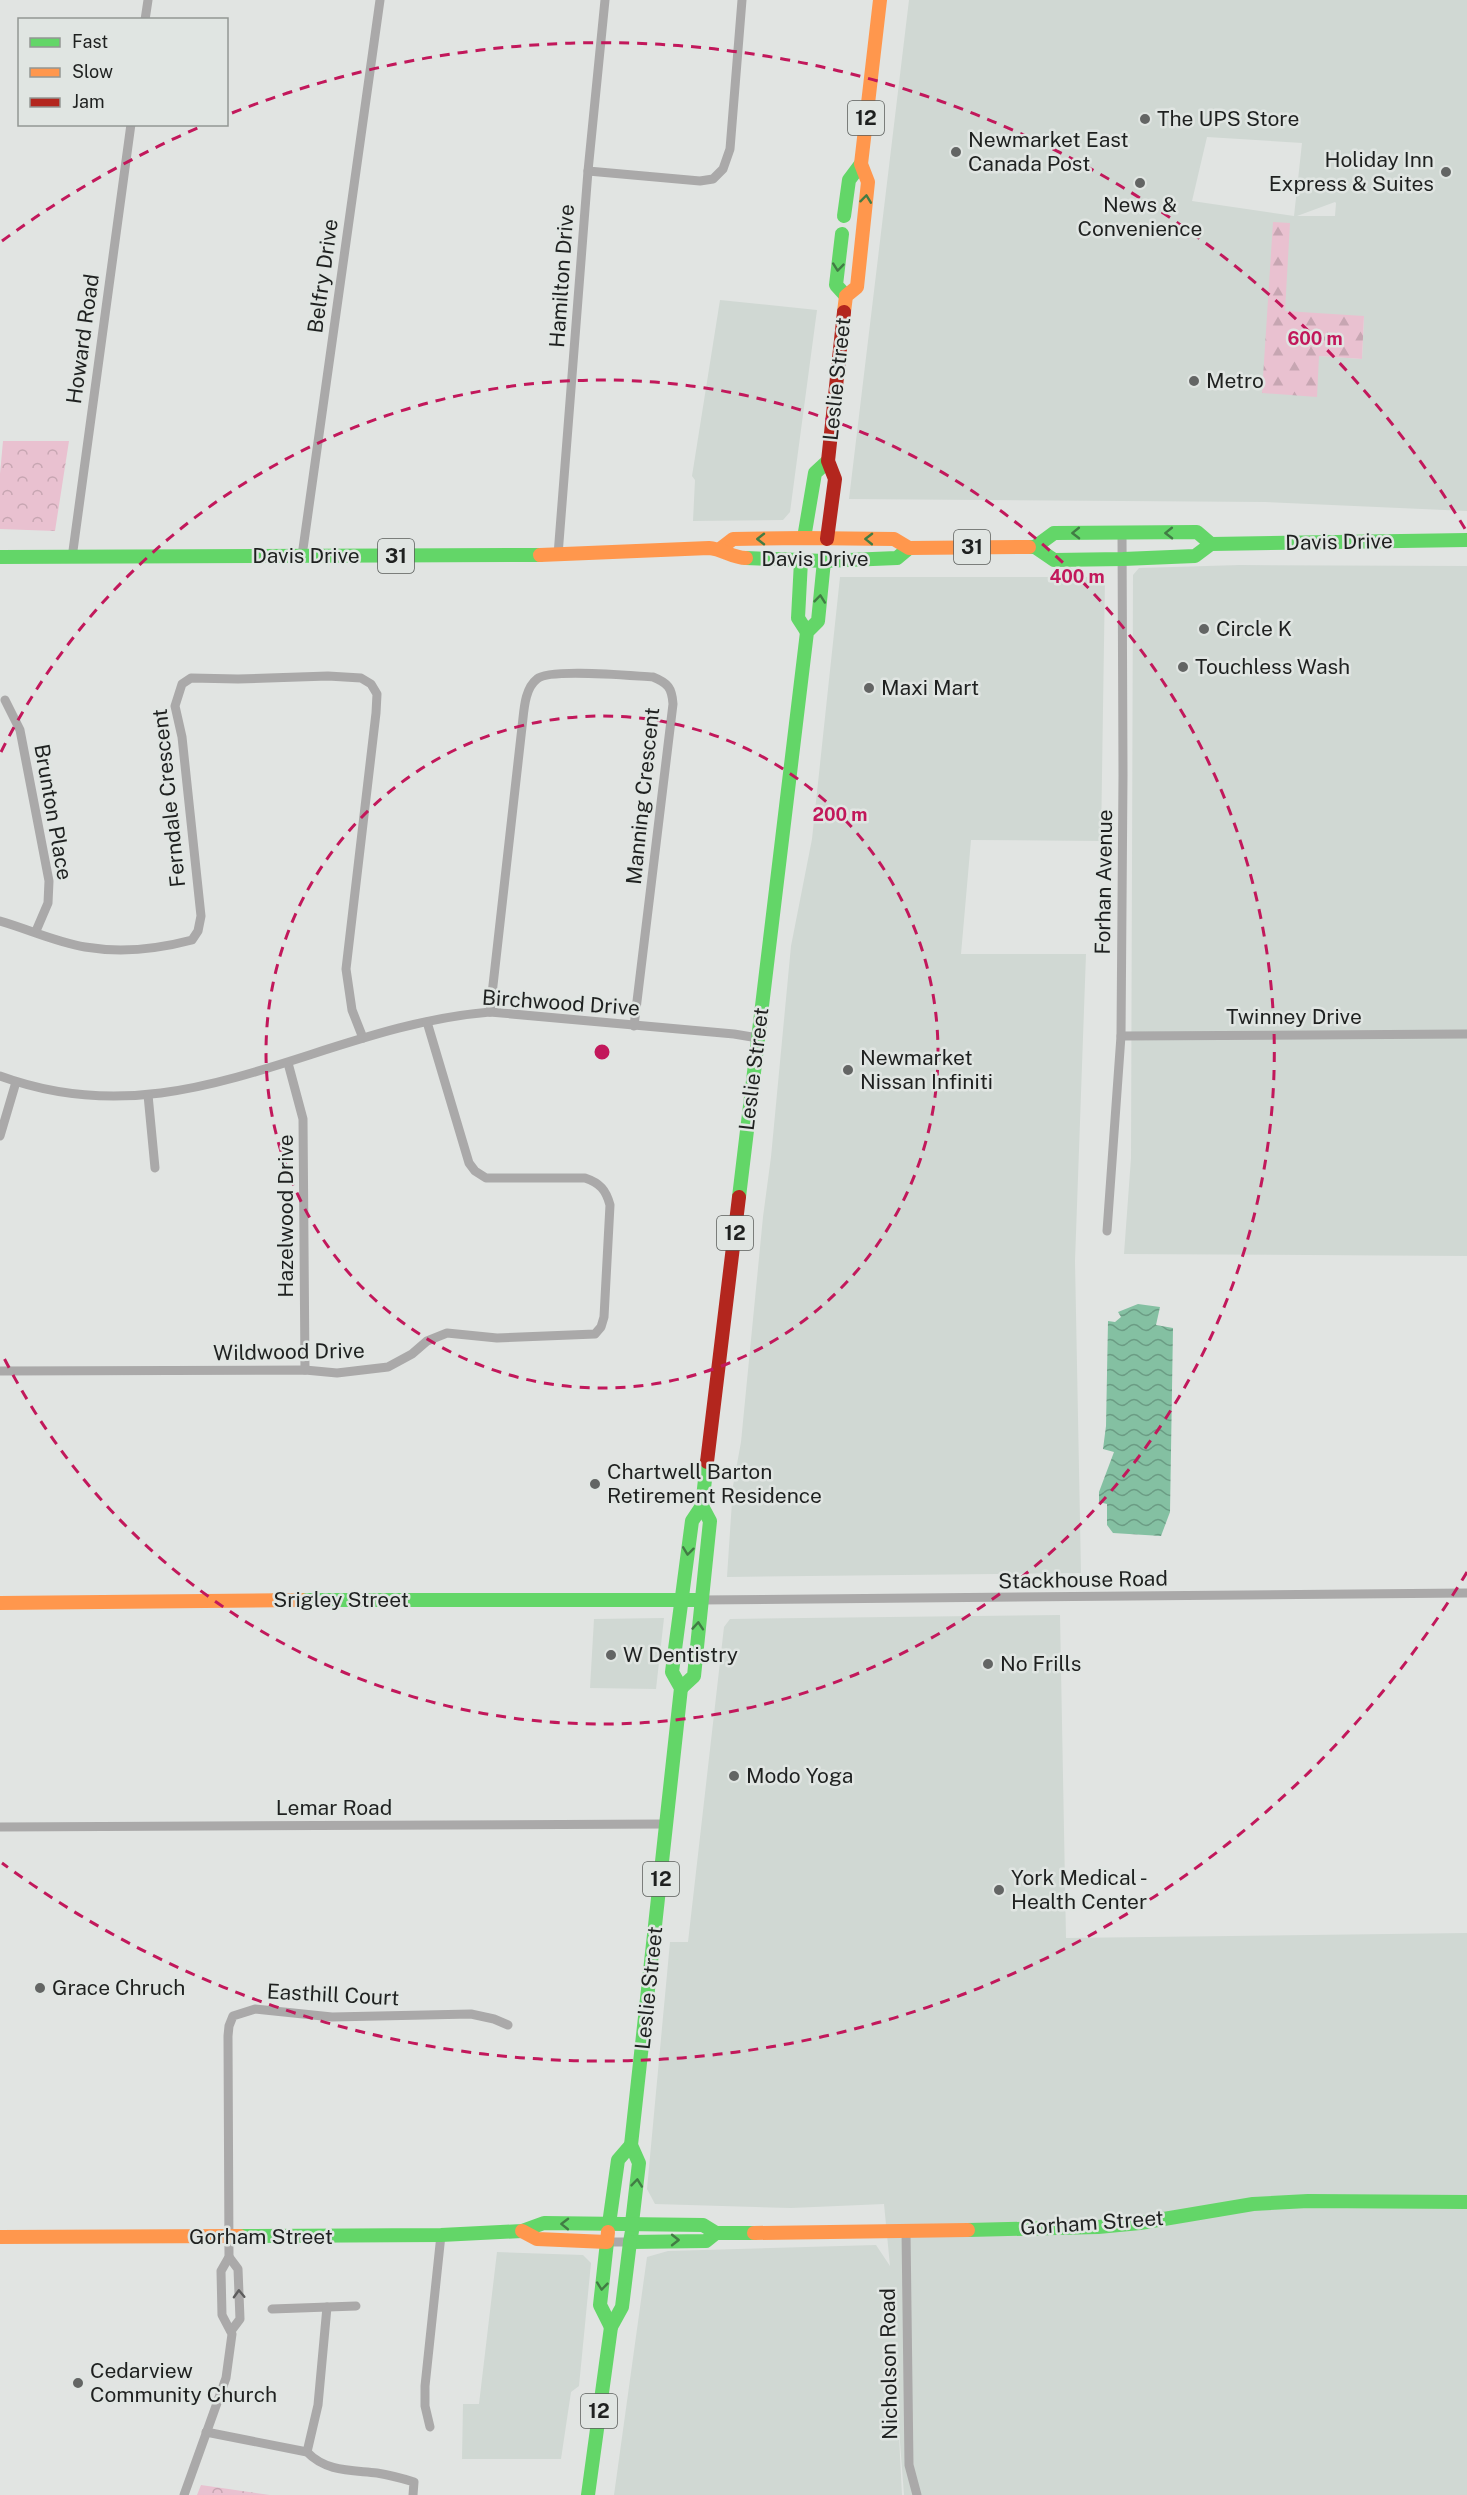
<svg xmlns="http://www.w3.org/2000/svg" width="1467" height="2495" viewBox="0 0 1467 2495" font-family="'Public Sans',sans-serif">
  <defs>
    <pattern id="forest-firs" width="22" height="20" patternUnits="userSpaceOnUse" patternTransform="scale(1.5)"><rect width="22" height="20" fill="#e9c1d0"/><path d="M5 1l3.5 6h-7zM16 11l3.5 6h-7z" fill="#c7a6b2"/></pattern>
    <pattern id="park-crowns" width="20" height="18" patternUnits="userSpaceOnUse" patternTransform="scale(1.5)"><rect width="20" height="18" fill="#e9c1d0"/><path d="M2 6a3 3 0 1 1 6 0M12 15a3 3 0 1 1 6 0" fill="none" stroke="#c7a6b2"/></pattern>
    <pattern id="water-waves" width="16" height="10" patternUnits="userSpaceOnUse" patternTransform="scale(1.5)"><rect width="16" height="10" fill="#84c0a2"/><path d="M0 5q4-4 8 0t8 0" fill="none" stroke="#6b9c84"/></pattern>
  </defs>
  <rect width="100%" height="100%" fill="#e1e4e2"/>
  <!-- built -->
  <g fill="#d0d8d3" fill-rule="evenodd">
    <path d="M909,0H1467V511L1265,502L849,499ZM1207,137L1302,143L1294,216L1192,201ZM1336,203L1335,216H1297L1335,202ZM1364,317L1362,359L1319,356Z"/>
    <path d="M720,300L817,310L790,512L783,520L693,521L695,480L692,476Z"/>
    <path d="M1240,565L1467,566V1256L1124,1254L1131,1158L1133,575L1139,568Z"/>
    <path d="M840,577H1105L1101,841L971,840L961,954H1086L1075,1261L1081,1573L727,1577L733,1486L741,1442L763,1217L771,1157L791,946L812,839Z"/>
    <path d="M1060,1615L1066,1938L1467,1933V2495H904L898,2416L902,2495H614L647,2257L668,2251L876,2245L890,2266L884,2204L791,2208L655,2204L647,2189L670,1942H688L724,1627L730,1619Z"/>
    <path d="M664,1618L656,1689L590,1688L594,1619Z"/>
    <path d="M497,2252L583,2255L591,2263L579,2386L571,2392L561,2459H462L463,2404H479Z"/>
  </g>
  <!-- forest -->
  <path fill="url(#forest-firs)" d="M1273,222L1290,223L1285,311L1364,316L1362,359L1319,356L1317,397L1262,393Z"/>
  <!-- park -->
  <g fill="url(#park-crowns)">
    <path d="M3,441H69L55,531L0,529V474Z"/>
    <path d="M201,2485L270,2495H197Z"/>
  </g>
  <!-- water -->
  <path fill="url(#water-waves)" d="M1138,1304L1160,1307L1156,1325L1173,1328L1170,1512L1161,1536L1113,1533L1107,1525V1504L1099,1502V1492L1114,1452L1103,1449L1106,1426L1108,1321L1115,1322L1121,1317L1118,1312Z"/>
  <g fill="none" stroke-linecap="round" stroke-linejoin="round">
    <!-- street -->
    <g stroke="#aaa9a9" stroke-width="9">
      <path d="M145,20L148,0"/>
      <path d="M588,171L700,181L713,179L723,169L730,149L742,0"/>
      <path d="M558,555L588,171L605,0"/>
      <path d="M302,556L380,0"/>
      <path d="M72,558L131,124"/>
      <path d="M5,700L20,730L49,881L48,903L36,931"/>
      <path d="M0,921C28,929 56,942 85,947C121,953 158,949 192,940L198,931L201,916L182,737L175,706L182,684L191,678L238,679L328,676L361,678L371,684L377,694L376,713L346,969L352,1010L363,1038"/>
      <path d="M490,1012L522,727C524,712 524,689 537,679C549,668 633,676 653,677C668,683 672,688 673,704L634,1026"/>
      <path d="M1121,1036L1467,1034"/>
      <path d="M288,1063L303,1119L305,1370"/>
      <path d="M0,1076C180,1142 318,1026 490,1012L734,1034L758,1038"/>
      <path d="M148,1095L155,1168"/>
      <path d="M0,1136L16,1082"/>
      <path d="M1107,1231L1121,1036L1123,775L1122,533"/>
      <path d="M0,1371L305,1370L337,1373L388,1367L412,1354L427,1341L447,1333L497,1338L595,1334L601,1327L604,1317L610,1205C606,1190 600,1183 585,1178H486L475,1171L469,1163L427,1022"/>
      <path d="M700,1600L1467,1593"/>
      <path d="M0,1827L667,1824"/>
      <path d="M906,2231L909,2465L917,2495"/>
      <path d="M607,2242H630"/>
      <path d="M229,2257L238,2269L240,2319L231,2331"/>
      <path d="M272,2309L356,2306"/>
      <path d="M430,2427L425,2406V2386L441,2235"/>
      <path d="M206,2432L307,2452C326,2472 352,2470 377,2473C390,2475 401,2478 414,2482L413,2495"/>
      <path d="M307,2452L318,2405L327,2307"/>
      <path d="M184,2495L226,2378L232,2334L222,2315L221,2271L229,2257L228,2036L229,2026L233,2016L255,2009L332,2017L471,2014L494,2019L508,2025"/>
    </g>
    <!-- fast -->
    <g stroke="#63d668" stroke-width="14">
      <path d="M844,216L849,180L861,164"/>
      <path d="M842,234L836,285L846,296"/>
      <path d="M804,538L815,473L828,461"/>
      <path d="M1029,547H1035L1054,533L1197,532L1211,544"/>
      <path d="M1035,547L1054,560L1123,559L1195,556L1211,544L1467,540"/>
      <path d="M0,557L540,555"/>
      <path d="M746,558L824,561L897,558L909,548"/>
      <path d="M801,561L798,618L807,632"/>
      <path d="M739,1197L807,632L818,621L824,561"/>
      <path d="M302,1600H700"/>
      <path d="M681,1688L694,1676L710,1521L702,1506"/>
      <path d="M632,2223L639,2163L631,2145L681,1688L672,1672L692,1521L702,1506L707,1462"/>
      <path d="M609,2224L618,2160L631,2145"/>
      <path d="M968,2230L1098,2227L1140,2223L1253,2204L1308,2201L1467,2202"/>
      <path d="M632,2231L630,2242L706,2241L716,2233"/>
      <path d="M240,2236L441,2235L522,2231L544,2223L703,2225L716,2233H754"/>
      <path d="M607,2242L600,2305L611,2327"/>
      <path d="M588,2495L611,2327L622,2307L630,2242"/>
    </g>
    <!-- slow -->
    <g stroke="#ff974d" stroke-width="14">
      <path d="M844,312L846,296L857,287L868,182L861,164L880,0"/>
      <path d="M720,549L733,539L804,538L894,539L909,548L1029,547"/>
      <path d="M540,555L709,548C723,549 732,558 746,558"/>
      <path d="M0,1603L302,1600"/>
      <path d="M522,2231L537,2239L607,2242L608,2232"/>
      <path d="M754,2233L968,2230"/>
      <path d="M0,2237L240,2236"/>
    </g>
    <!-- jam -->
    <g stroke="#b3261e" stroke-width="14">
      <path d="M827,539L835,479L828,461L844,312"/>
      <path d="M707,1462L739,1197"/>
    </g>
  </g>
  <!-- one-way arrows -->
  <defs><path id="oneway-chevron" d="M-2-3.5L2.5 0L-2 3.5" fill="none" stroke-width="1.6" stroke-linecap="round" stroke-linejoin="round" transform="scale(1.5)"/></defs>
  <g stroke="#417c44">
    <use href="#oneway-chevron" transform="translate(866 199) rotate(-83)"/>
    <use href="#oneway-chevron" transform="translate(838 267) rotate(96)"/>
    <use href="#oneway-chevron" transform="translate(1076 533) rotate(179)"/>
    <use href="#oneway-chevron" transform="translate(1169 533) rotate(179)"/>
    <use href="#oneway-chevron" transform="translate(761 539) rotate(180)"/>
    <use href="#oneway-chevron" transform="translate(869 539) rotate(-179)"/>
    <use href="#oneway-chevron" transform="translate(820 599) rotate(-84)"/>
    <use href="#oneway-chevron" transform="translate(688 1551) rotate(97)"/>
    <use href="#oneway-chevron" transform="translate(698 1626) rotate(-86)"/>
    <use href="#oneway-chevron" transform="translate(637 2183) rotate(-84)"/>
    <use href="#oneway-chevron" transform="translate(565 2224) rotate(-179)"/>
    <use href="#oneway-chevron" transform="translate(675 2240)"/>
    <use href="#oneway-chevron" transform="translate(602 2286) rotate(96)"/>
  </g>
  <use stroke="#5e5e5e" href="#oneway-chevron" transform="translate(239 2294) rotate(-92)"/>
  <!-- distance rings -->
  <g fill="none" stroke="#c2185b" stroke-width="3" stroke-dasharray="10 8">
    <circle cx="602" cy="1052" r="336"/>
    <path d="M1 752A672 672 0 1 1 1 1352"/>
    <path d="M1467 1572A1009 1009 0 0 1 2 1863M2 241A1009 1009 0 0 1 200 127M232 113A1009 1009 0 0 1 1467 532"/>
  </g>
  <!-- markers -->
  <g fill="#636564" stroke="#e0e5e2" stroke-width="2">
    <circle cx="1145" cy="119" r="6"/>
    <circle cx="956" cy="152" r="6"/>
    <circle cx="1446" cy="172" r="6"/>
    <circle cx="1140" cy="183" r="6"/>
    <circle cx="1194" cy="381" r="6"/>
    <circle cx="1204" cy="629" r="6"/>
    <circle cx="1183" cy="667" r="6"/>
    <circle cx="869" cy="688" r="6"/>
    <circle cx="848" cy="1070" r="6"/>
    <circle cx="595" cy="1484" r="6"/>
    <circle cx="611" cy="1655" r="6"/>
    <circle cx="988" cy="1664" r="6"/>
    <circle cx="734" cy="1776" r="6"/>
    <circle cx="999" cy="1890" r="6"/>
    <circle cx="40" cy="1988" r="6"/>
    <circle cx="78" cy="2383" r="6"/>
  </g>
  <g text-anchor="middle" stroke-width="5" stroke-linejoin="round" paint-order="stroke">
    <!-- shield labels -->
    <g fill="#e0e5e2" stroke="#595c5a" stroke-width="1.5">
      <rect x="848" y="101" width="36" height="34" rx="4.5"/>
      <rect x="954" y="530" width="36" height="34" rx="4.5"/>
      <rect x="378" y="539" width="36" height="34" rx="4.5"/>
      <rect x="717" y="1216" width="36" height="34" rx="4.5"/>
      <rect x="643" y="1862" width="36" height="34" rx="4.5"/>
      <rect x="581" y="2394" width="36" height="34" rx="4.5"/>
    </g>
    <g font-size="20" font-weight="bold" fill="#1f2120">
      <text x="866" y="125">12</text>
      <text x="972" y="554">31</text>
      <text x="396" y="563">31</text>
      <text x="735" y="1240">12</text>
      <text x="661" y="1886">12</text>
      <text x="599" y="2418">12</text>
    </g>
    <!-- poi labels -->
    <g font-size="21" fill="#1f2120" stroke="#e0e5e2" text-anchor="start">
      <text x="1157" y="126">The UPS Store</text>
      <text x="968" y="147">Newmarket East<tspan x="968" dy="24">Canada Post</tspan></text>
      <text x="1434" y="167" text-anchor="end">Holiday Inn<tspan x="1434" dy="24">Express &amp; Suites</tspan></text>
      <text x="1140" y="212" text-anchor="middle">News &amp;<tspan x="1140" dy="24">Convenience</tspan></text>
      <text x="1206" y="388">Metro</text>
      <text x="1216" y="636">Circle K</text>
      <text x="1195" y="674">Touchless Wash</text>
      <text x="881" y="695">Maxi Mart</text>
      <text x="860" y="1065">Newmarket<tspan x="860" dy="24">Nissan Infiniti</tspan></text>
      <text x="607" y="1479">Chartwell Barton<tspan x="607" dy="24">Retirement Residence</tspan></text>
      <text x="623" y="1662">W Dentistry</text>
      <text x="1000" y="1671">No Frills</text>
      <text x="746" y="1783">Modo Yoga</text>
      <text x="1011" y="1885">York Medical -<tspan x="1011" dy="24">Health Center</tspan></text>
      <text x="52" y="1995">Grace Chruch</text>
      <text x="90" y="2378">Cedarview<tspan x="90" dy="24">Community Church</tspan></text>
    </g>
    <!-- street labels -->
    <g font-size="21" fill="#1f2120" stroke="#e0e5e2">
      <text transform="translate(323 276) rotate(-82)" y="7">Belfry Drive</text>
      <text transform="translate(562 276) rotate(-86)" y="7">Hamilton Drive</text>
      <text transform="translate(83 339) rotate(-82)" y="7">Howard Road</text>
      <text transform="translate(837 379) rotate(-84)" y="7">Leslie Street</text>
      <text transform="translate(1339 542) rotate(-1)" y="7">Davis Drive</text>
      <text x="306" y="563">Davis Drive</text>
      <text x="815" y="566">Davis Drive</text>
      <text transform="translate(643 796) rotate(-84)" y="7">Manning Crescent</text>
      <text transform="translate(169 798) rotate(-96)" y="7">Ferndale Crescent</text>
      <text transform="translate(53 812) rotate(80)" y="7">Brunton Place</text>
      <text transform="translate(1104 882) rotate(-89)" y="7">Forhan Avenue</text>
      <text transform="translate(561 1003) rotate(4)" y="7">Birchwood Drive</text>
      <text x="1294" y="1024">Twinney Drive</text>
      <text transform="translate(754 1069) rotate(-83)" y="7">Leslie Street</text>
      <text transform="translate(286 1216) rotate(-90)" y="7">Hazelwood Drive</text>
      <text transform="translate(289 1352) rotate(-1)" y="7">Wildwood Drive</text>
      <text transform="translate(1083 1580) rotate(-1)" y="7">Stackhouse Road</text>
      <text x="341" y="1607">Srigley Street</text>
      <text x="334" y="1815">Lemar Road</text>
      <text transform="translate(649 1988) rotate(-84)" y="7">Leslie Street</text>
      <text transform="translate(333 1995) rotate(3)" y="7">Easthill Court</text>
      <text transform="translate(1092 2223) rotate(-4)" y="7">Gorham Street</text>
      <text x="261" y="2244">Gorham Street</text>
      <text transform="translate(889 2364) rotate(-91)" y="7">Nicholson Road</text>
    </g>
  </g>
  <circle cx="602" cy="1052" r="9" fill="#c2185b" stroke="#e0e5e2" stroke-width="3"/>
  <g font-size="18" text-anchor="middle" font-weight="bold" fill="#c2185b" stroke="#e0e5e2" stroke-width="5" stroke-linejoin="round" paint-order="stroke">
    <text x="1315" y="345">600 m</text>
    <text x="1077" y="583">400 m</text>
    <text x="840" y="821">200 m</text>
  </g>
  <!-- legend -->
  <rect x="18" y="18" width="210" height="108" fill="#e0e5e2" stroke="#939794" stroke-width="1.5"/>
  <rect x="30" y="38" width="30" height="9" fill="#63d668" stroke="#939794" stroke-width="1.5"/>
  <text x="72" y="48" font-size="18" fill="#1f2120">Fast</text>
  <rect x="30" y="68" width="30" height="9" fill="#ff974d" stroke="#939794" stroke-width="1.5"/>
  <text x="72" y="78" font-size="18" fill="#1f2120">Slow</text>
  <rect x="30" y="98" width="30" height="9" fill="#b3261e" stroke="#939794" stroke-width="1.5"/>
  <text x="72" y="108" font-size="18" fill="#1f2120">Jam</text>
</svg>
